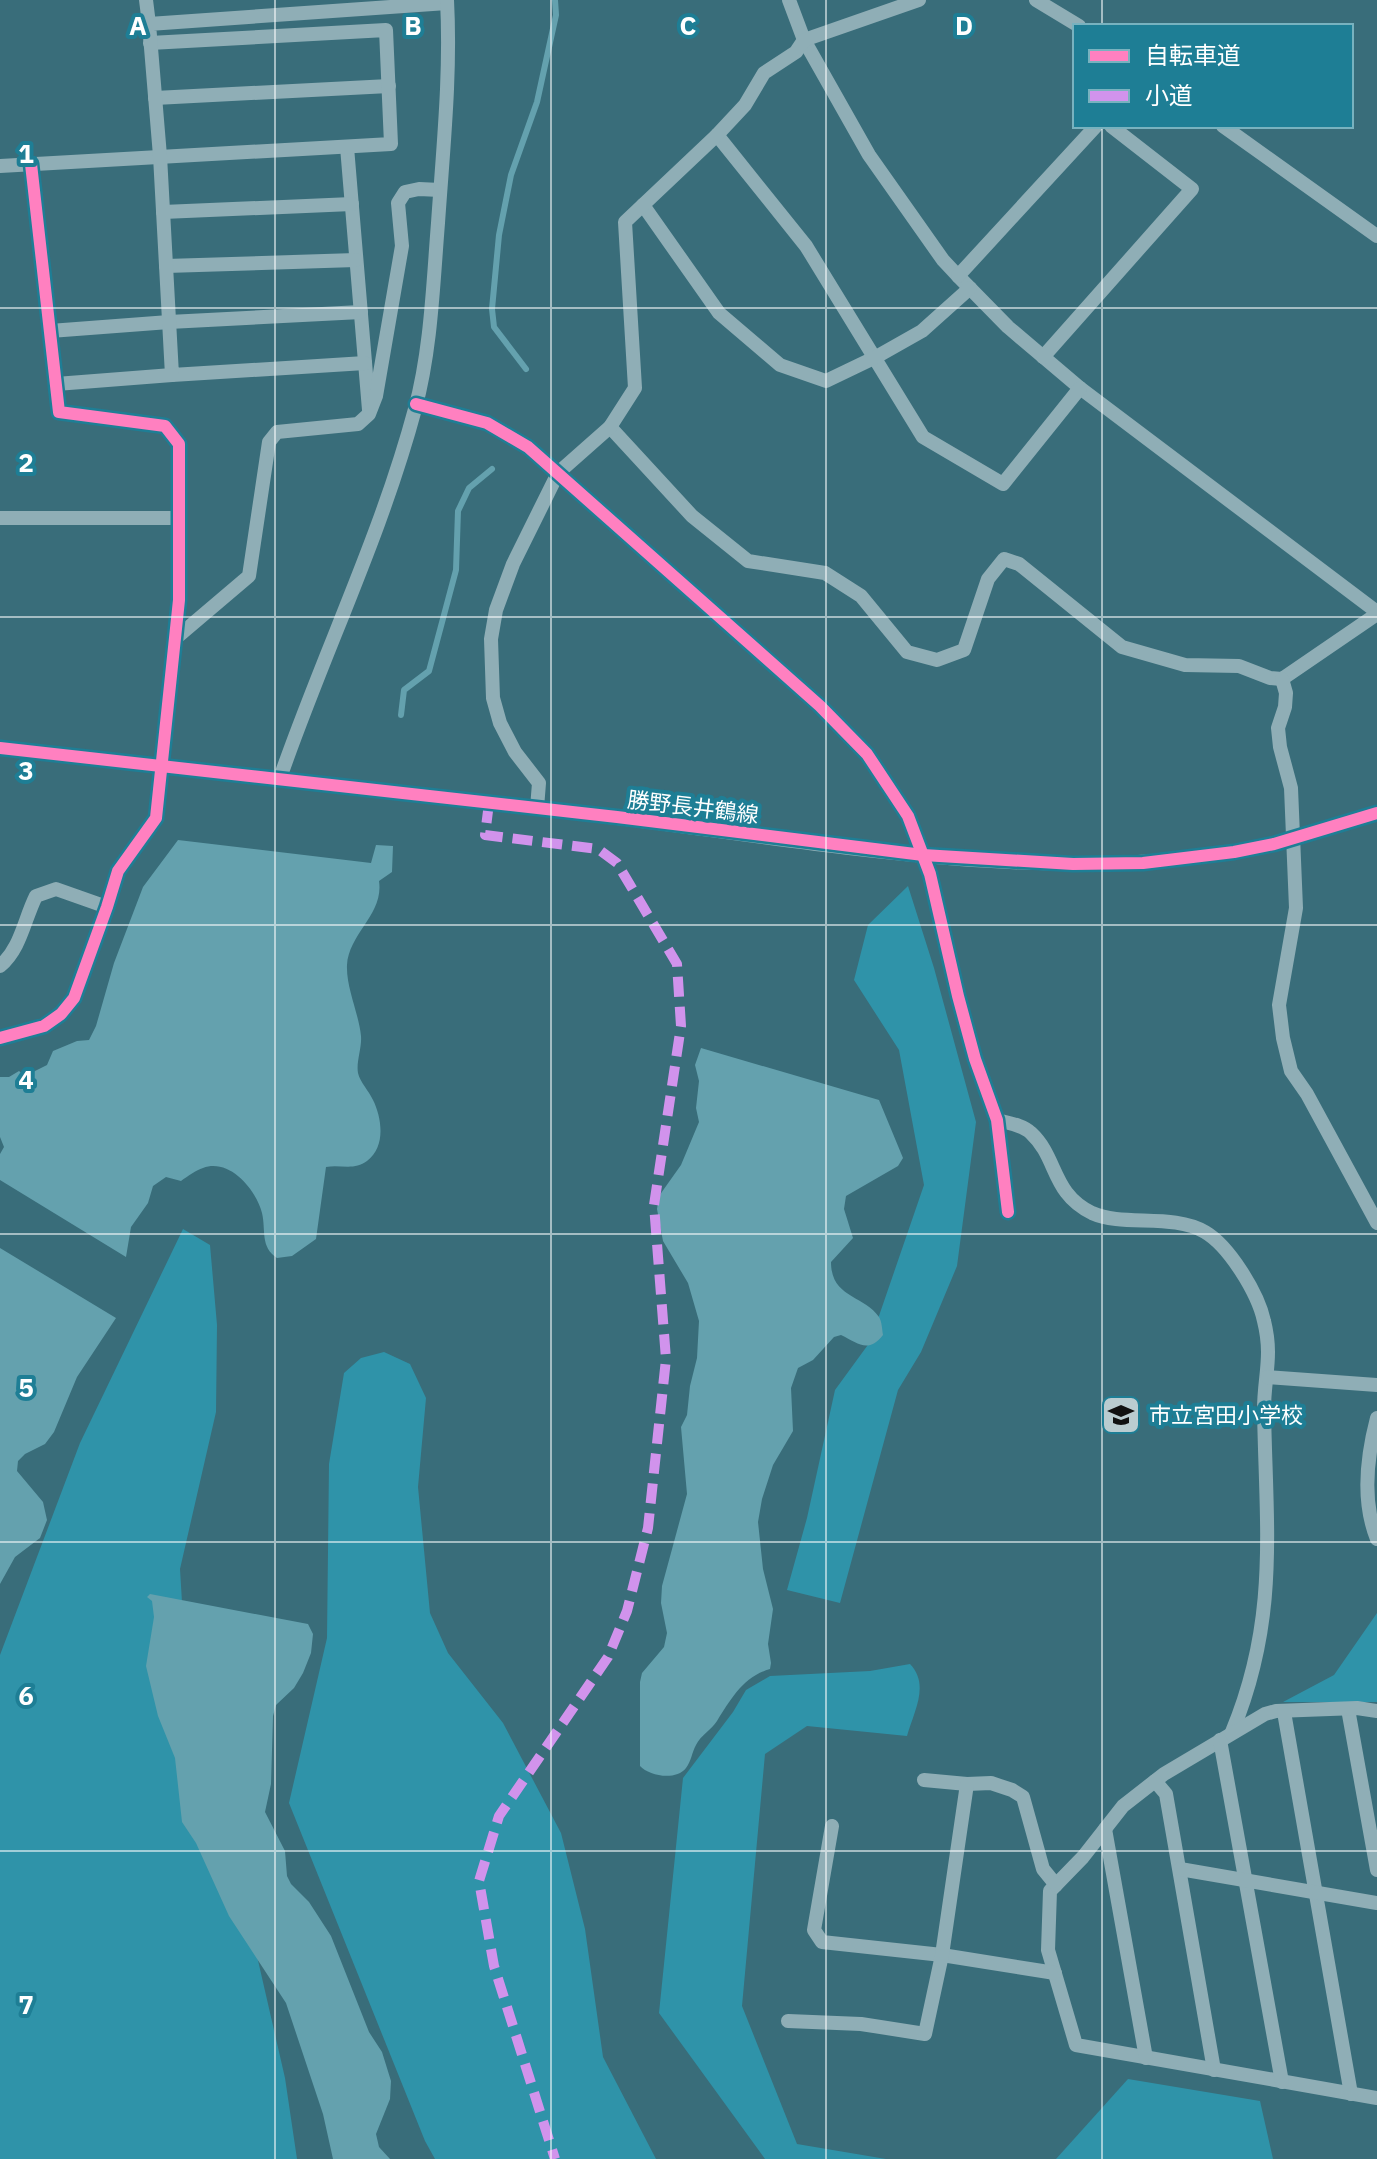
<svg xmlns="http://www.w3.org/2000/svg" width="1377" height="2159" viewBox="0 0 1377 2159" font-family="'IBM Plex Sans','Noto Sans JP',sans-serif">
  <rect width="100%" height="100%" fill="#396d7a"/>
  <!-- green -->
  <g fill="#2f93a9">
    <path d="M908,886L934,968L976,1122L957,1266L921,1352L898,1390L840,1603L787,1590L807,1518L835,1390L870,1342L924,1185L899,1050L854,980L868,925Z"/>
    <path d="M183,1229L210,1245L217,1325L216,1412L180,1569L191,1751L240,1882L285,2078L297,2159H0V1655L80,1443Z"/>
    <path d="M384,1352L410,1364L426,1398L418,1487L430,1613L448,1653L503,1723L561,1833L585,1929L603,2057L656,2159H435L425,2141L289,1803L327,1638L329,1464L344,1373L361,1358Z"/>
    <path d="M1377,1613V1702H1283L1334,1675Z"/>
    <path d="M910,1664C930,1685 914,1711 907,1736L807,1726L765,1754L742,2006L797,2144L886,2159H765L659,2013L683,1778L733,1712L746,1690L770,1676L870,1671Z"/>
    <path d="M1128,2079L1260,2101L1273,2159H1056Z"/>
  </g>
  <!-- water -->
  <g fill="#64a1ae">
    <path d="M178,840L371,863L376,845L393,846L392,872L379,881C384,914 349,933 347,965C346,988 359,1014 361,1036C362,1048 356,1062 358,1073C360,1082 369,1091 373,1100C382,1118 386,1147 367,1161C354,1171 340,1164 326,1167L316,1239L292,1256L277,1258C260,1247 266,1230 262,1213C256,1190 230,1158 203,1168C196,1170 188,1176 181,1181L166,1177L153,1186L148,1203L131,1227L126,1257L0,1180V1154L4,1147L0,1137V1077H9L19,1071L25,1076L47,1065L53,1051L77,1041L89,1040L96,1026L114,963L143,887Z"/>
    <path d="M701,1048L879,1100L903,1158L898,1166L846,1196L844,1209L853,1238L831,1262C831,1298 864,1295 879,1317C882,1322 882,1329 883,1335C868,1354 858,1343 841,1335L834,1337L813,1360L798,1368L791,1388L793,1431L773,1465L762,1499L758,1522L763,1569L773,1609L768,1644L771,1663L770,1669C743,1677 731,1699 717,1721C711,1730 701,1735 696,1745C692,1752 691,1762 686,1768C676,1781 649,1776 640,1766V1682L642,1673L664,1647L667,1633L661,1603L662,1586L687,1494L681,1427L687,1415L690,1386L697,1358L699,1321L688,1283L663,1241L657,1209L659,1196L681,1165L699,1122L696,1108L699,1081L695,1065Z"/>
    <path d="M0,1248L116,1318L77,1377L54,1432L45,1444L25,1454L18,1461L17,1471L43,1502L47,1520L40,1538L15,1557L0,1584Z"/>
    <path d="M150,1594L308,1624L313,1634L311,1653L303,1673L294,1688L276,1705L273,1716L271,1784L265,1812L285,1851L287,1876L291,1884L309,1902L331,1936L369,2032L382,2052L391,2081L390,2099L376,2134L379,2147L390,2159H333L323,2114L286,2003L229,1916L196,1843L182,1822L175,1758L158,1716L146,1666L154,1617L152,1601L147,1597Z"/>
  </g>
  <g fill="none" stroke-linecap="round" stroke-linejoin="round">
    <!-- stream -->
    <g stroke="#64a1ae" stroke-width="6">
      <path d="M526,369L494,327L492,309L499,235L511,175L537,102L556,15L555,0"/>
      <path d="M401,715L404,690L429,671L456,570L458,511L469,488L492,469"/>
    </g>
    <!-- minor -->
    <g stroke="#8faeb6" stroke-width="14">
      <path d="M146,0L149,24"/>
      <path d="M789,0L804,40L869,155L943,260L958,276L1008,327L1080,388L1377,612"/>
      <path d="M1036,0L1079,26"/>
      <path d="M155,98L389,86"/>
      <path d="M1223,126L1377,236"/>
      <path d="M717,135L806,246L923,437L1003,484L1080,388"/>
      <path d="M347,147L369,410"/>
      <path d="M0,166L391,144L386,30L150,43"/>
      <path d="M643,205L719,313L780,365L826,381L876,357L922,331L970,288"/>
      <path d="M163,212L352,204"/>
      <path d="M166,266L356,260"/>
      <path d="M958,276L1096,126"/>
      <path d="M50,331L169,322L361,312"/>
      <path d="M1043,357L1192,189L1111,126"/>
      <path d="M365,363L172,375L160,156L149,24L447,3"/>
      <path d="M56,384L172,375"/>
      <path d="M416,404L487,423L528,447L820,706L867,754L908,816L930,874L958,996L975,1059L997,1120L1008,1212"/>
      <path d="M610,427L692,516L748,561L825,573L861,596L907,652L937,660L964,650L988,579L1004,559L1019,564L1122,647L1185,665L1239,666L1270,678L1282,679L1377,614"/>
      <path d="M0,518H179"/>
      <path d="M176,638L249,576L269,442L277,432L358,424L369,414L376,396L402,246L398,203L405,192L419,189L440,190"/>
      <path d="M1282,679L1286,693L1285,707L1278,728L1280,747L1291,788L1296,908L1279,1005L1283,1038L1291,1071L1307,1094L1377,1223"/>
      <path d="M0,748C208,773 418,793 626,819C823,843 1036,884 1234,852"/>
      <path d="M280,778C323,654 381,536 415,409C431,350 433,285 438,223C443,149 451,74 447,0"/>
      <path d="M537,808L539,783L515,752L500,723L493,698L491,639L496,610L513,564L558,473L610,427L635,388L625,222L717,135L745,105L764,73L796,52L804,40L919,0"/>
      <path d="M0,966C21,948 24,920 36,896L56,889L107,907"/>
      <path d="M0,1038L44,1026L61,1014L74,998L107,907L118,871L156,818L179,600V444L165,426L59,412L31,164"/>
      <path d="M997,1120C1008,1123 1023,1125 1031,1133C1058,1158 1051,1193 1092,1213C1123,1227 1173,1213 1205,1232C1229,1246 1258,1293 1264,1321C1273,1357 1264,1376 1264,1410C1266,1528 1279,1619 1232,1732"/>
      <path d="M1267,1377L1377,1385"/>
      <path d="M1377,1418C1367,1456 1362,1502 1377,1539"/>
      <path d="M1348,1709L1377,1870"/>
      <path d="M1377,1711L1357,1708L1276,1711L1265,1714L1164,1774L1123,1806L1083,1857L1050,1891L1048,1950L1076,2045L1377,2098"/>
      <path d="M1284,1712L1351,2094"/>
      <path d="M1220,1740L1282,2082"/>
      <path d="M924,1780L967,1784L991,1783L1012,1790L1023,1797L1043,1869L1056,1885"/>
      <path d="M1155,1781L1166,1794L1214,2070"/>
      <path d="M832,1826L814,1930L822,1942L942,1955L1055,1973"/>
      <path d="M1105,1829L1146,2058"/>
      <path d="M1180,1869L1377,1903"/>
      <path d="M788,2021L861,2024L925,2034L942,1955L967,1784"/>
    </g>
    <!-- minor-bridge -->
    <path stroke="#8faeb6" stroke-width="14" d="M1234,852L1274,844L1377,813"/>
    <!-- quiet -->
    <path stroke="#d193ec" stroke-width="10" stroke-dasharray="20 10" stroke-linecap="butt" d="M489,803L485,835L598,849L617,863L677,964L681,1026L654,1205L666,1359L648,1528L627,1611L608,1657L499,1816L479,1881L494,1966L555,2159"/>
    <!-- cycleway casing -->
    <g stroke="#1e7e95" stroke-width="17">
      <g id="cycleway">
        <path d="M416,404L487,423L528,447L820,706L867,754L908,816L930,874L958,996L975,1059L997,1120L1008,1212"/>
        <path d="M0,748L617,817L923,855L1073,864L1143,863L1234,852L1274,844L1377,813"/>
        <path d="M0,1038L44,1026L61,1014L74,998L107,907L118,871L156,818L179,600V444L165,426L59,412L31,164"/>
      </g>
    </g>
    <!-- cycleway -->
    <use href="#cycleway" stroke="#ff80c0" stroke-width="12"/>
  </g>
  <!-- grid -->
  <path fill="none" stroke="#fff" stroke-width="2" stroke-opacity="0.55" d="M275,0V2159M551,0V2159M826,0V2159M1102,0V26M1102,126V2159M0,308H1377M0,617H1377M0,925H1377M0,1234H1377M0,1542H1377M0,1851H1377"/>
  <!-- icons -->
  <defs>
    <g id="school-square" transform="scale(2)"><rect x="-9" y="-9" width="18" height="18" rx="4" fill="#baccd0" stroke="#1e7e95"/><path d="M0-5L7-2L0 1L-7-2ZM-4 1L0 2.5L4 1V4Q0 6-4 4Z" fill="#111"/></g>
  </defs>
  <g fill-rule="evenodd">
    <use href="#school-square" x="1121" y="1415"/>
  </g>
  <g text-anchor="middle" stroke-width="8" stroke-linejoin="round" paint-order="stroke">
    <!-- street labels -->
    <g font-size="22" fill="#fff" stroke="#1e7e95">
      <text transform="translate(693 807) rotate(7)" y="8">勝野長井鶴線</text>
    </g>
    <!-- poi labels -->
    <g font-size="22" fill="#fff" stroke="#1e7e95" text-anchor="start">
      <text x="1149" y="1423">市立宮田小学校</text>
    </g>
  </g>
  <g font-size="26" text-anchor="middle" font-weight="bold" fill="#fff" stroke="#1e7e95" stroke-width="8" stroke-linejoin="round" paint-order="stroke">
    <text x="138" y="35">A</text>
    <text x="413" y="35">B</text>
    <text x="688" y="35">C</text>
    <text x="964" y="35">D</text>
    <text x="26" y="163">1</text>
    <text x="26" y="472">2</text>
    <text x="26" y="780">3</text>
    <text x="26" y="1089">4</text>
    <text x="26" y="1397">5</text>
    <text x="26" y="1705">6</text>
    <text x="26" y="2014">7</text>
  </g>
  <!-- legend -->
  <rect x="1073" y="24" width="280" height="104" fill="#1e7e95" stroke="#78b2bf" stroke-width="2"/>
  <rect x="1089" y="50" width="40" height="12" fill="#ff80c0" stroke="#78b2bf" stroke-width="2"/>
  <text x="1145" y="64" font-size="24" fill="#ffffff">自転車道</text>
  <rect x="1089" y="90" width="40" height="12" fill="#d193ec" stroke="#78b2bf" stroke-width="2"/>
  <text x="1145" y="104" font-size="24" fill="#ffffff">小道</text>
</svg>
